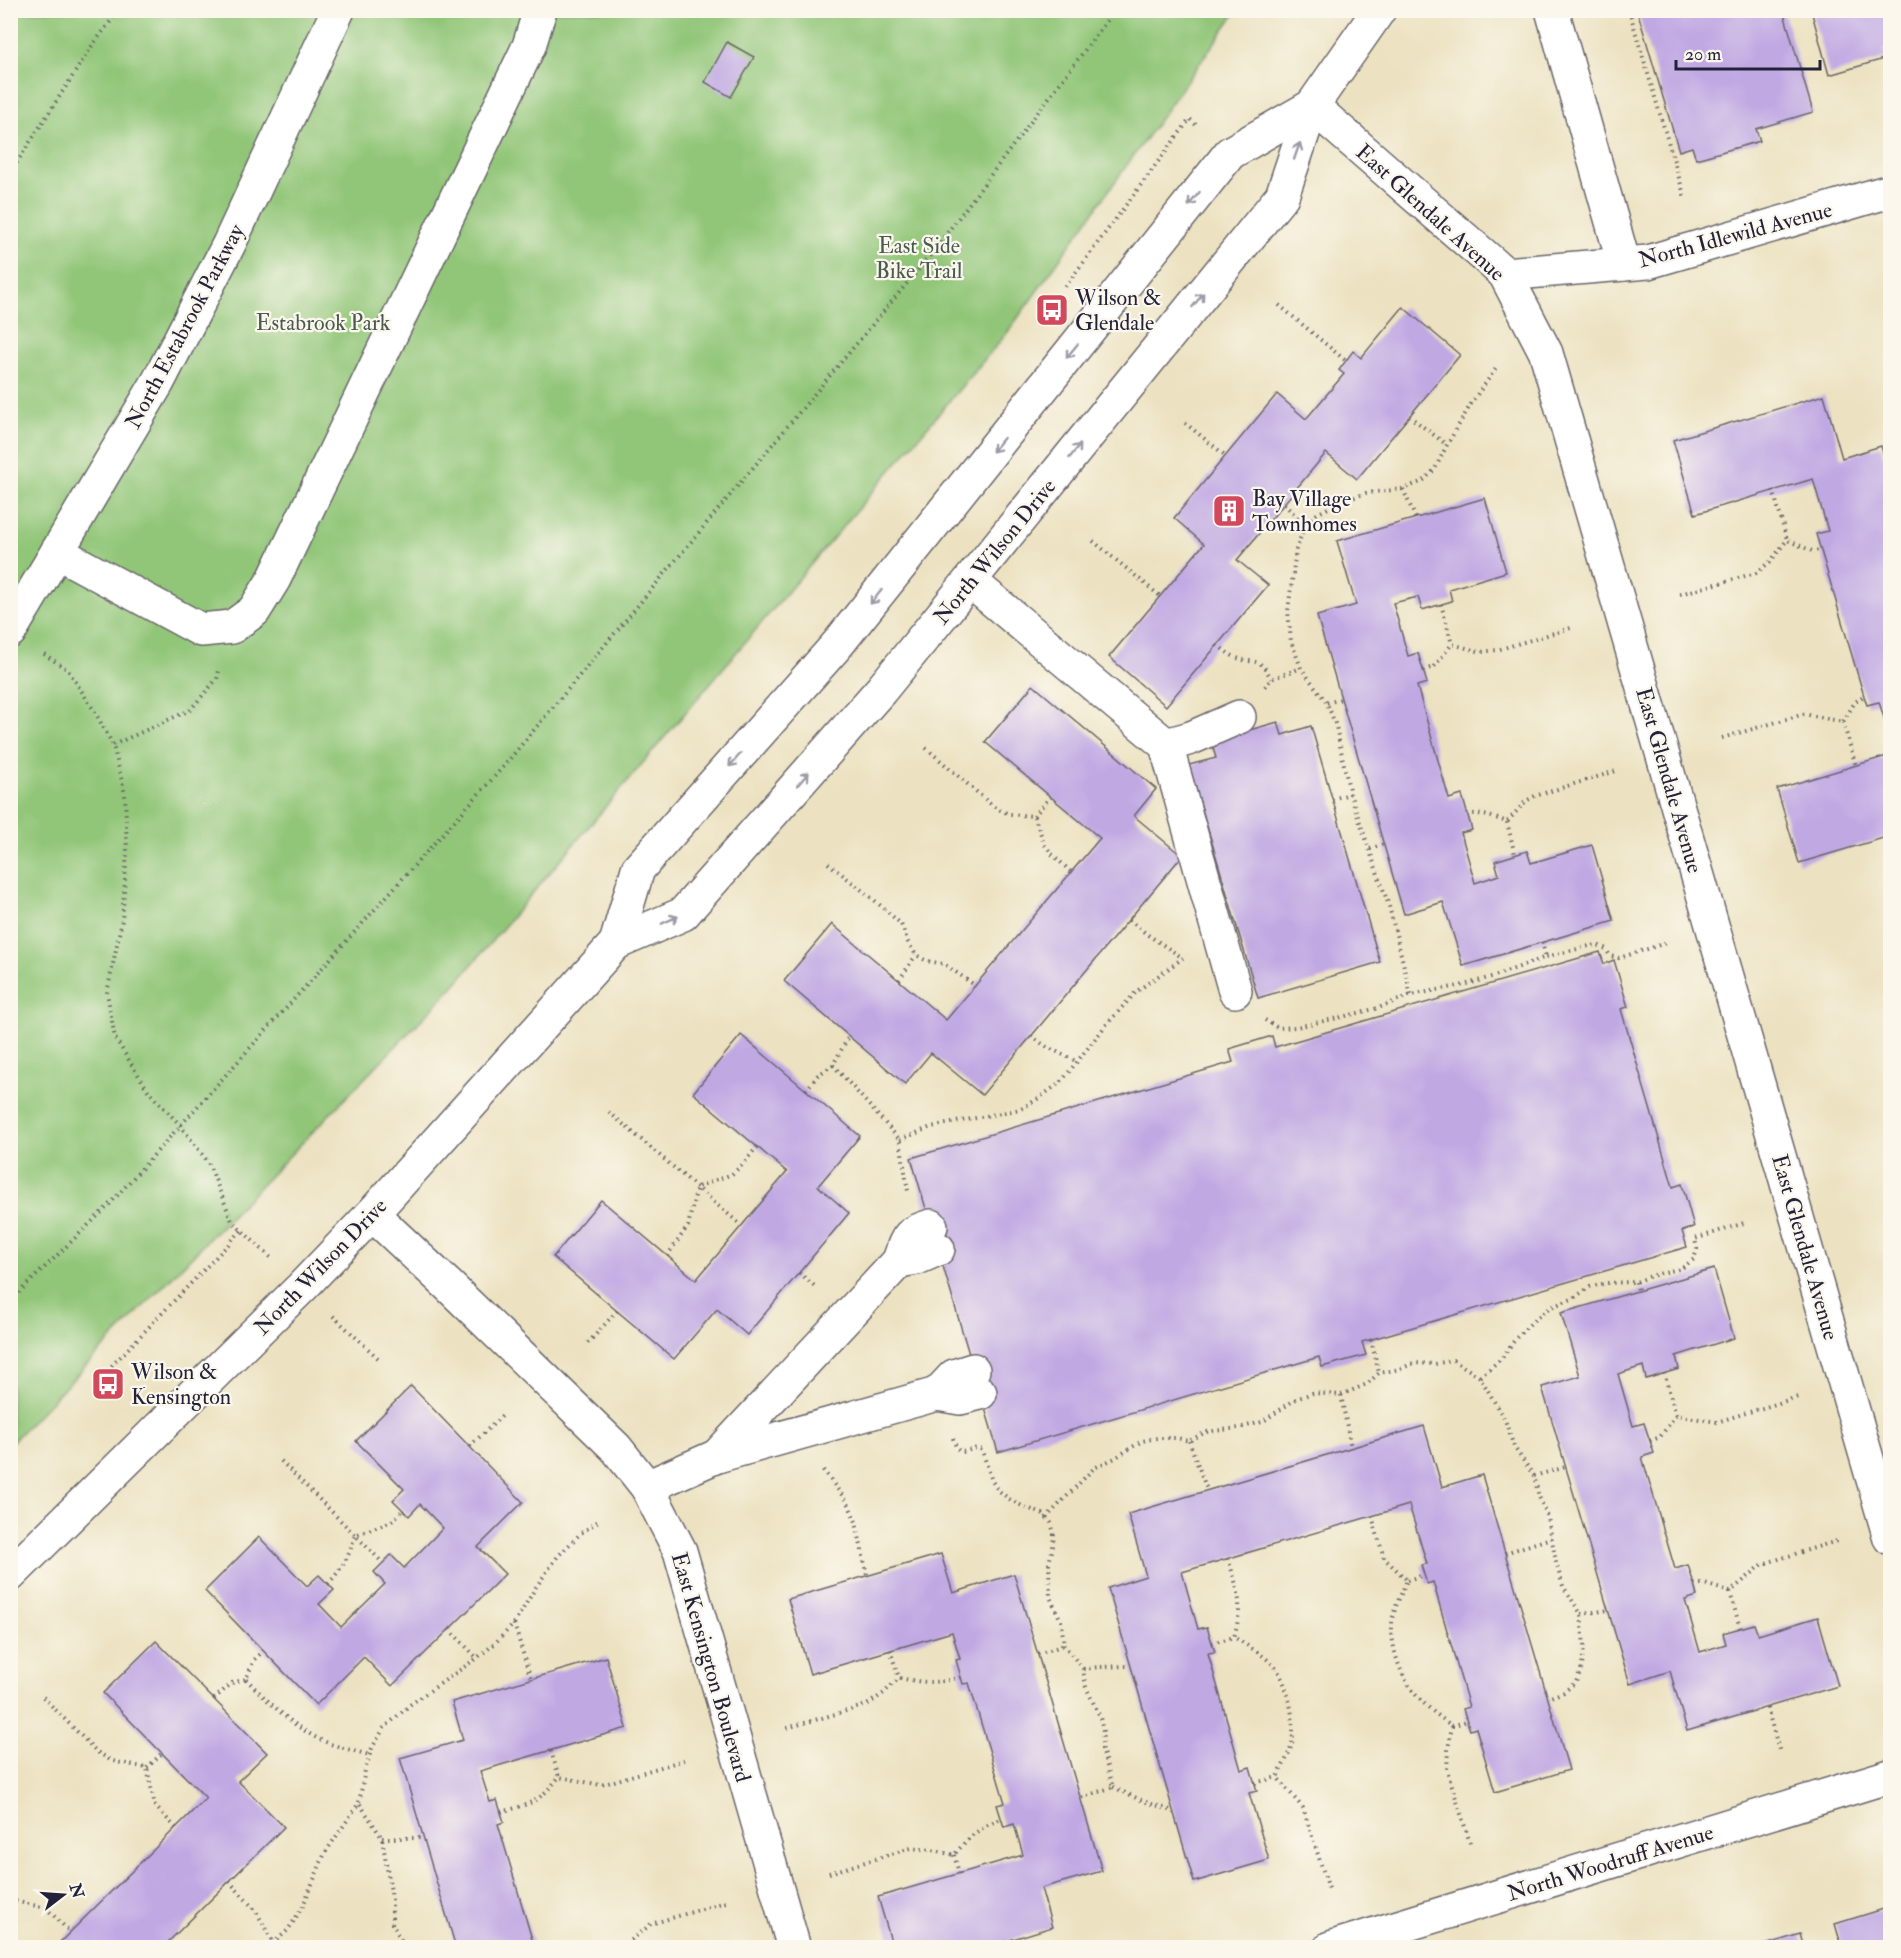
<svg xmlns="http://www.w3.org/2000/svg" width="1901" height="1958" viewBox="0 0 1901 1958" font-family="'IM FELL Double Pica',serif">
  <rect width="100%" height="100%" fill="#fbf7ec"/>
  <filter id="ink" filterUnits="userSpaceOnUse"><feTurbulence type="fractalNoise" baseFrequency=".0167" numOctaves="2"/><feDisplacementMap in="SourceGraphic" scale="12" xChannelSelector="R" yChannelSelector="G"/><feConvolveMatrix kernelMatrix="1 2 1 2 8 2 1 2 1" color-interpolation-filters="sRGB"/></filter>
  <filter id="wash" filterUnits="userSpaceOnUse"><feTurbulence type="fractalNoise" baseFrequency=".008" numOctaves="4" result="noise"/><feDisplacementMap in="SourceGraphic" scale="24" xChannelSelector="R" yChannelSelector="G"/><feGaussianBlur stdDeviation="1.35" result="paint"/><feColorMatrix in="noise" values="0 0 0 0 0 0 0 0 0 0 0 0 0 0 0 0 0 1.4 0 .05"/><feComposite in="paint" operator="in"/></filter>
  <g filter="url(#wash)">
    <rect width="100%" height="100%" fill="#ece2c1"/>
    <!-- green -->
    <path fill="#91c678" stroke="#5a745a" stroke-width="1.5" d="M11,11H1237L1007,333L453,987L11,1443Z"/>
    <g id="blocks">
      <!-- building -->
      <g fill="#c0a8e3">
        <path d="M1637,10H1783L1813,112L1756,129L1760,141L1696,159L1692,147L1679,151Z"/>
        <path d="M1811,10H1890V48L1884,50L1887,58L1829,75Z"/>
        <path d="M727,42L754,57L731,97L705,82Z"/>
        <path d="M1403,307L1460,355L1357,479L1326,453L1237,560L1268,585L1166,706L1109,657L1204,544L1174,518L1277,394L1306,419L1344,374L1339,370L1353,351L1361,358Z"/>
        <path d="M1824,395L1842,458L1881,446L1890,477V737L1879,702L1867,705L1864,696L1816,534L1828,531L1813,479L1695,514L1673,440Z"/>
        <path d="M1485,498L1506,572L1449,589L1452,601L1422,610L1418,597L1393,603L1408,656L1418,653L1427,683L1417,686L1449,799L1462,795L1472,830L1461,833L1475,883L1499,875L1495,861L1527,851L1531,863L1592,845L1614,921L1463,966L1443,902L1404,914L1317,616L1356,605L1337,541Z"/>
        <path d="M1033,685L1156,789L1134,816L1182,856L982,1095L931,1053L905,1084L784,981L832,924L946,1020L1100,838L985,742Z"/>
        <path d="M1278,722L1282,735L1311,726L1380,962L1258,998L1189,765L1216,758L1211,741Z"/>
        <path d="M1890,755V836L1799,863L1777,789Z"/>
        <path d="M1600,952L1604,964L1614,960L1628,1007L1621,1009L1673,1187L1682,1184L1694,1227L1682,1231L1687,1247L1362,1342L1366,1355L1322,1367L1319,1357L998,1452L911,1158L1233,1062L1229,1049L1272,1036L1275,1047Z"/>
        <path d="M741,1035L860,1136L818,1186L849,1213L747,1335L717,1309L674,1359L553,1257L601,1200L696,1280L787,1172L693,1093Z"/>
        <path d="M1714,1269L1734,1338L1676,1356L1679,1369L1646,1379L1643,1366L1618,1374L1633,1426L1644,1423L1654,1453L1642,1457L1675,1569L1688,1565L1694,1584L1697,1596L1685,1600L1700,1652L1726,1644L1723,1633L1754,1624L1758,1635L1818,1617L1838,1686L1687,1731L1670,1671L1630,1684L1542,1387L1580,1376L1561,1313Z"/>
        <path d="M411,1386L523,1502L478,1547L505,1574L392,1686L364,1657L316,1705L205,1591L259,1537L307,1586L319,1575L334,1590L319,1604L341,1627L385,1584L374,1572L391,1555L404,1568L443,1528L420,1504L409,1516L393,1500L404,1489L356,1441Z"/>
        <path d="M1424,1426L1442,1487L1482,1475L1569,1770L1495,1792L1476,1728L1470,1730L1463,1709L1469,1707L1433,1582L1427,1584L1421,1565L1427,1564L1409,1505L1182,1572L1198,1629L1207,1627L1215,1652L1208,1653L1241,1770L1250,1767L1257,1791L1249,1793L1269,1860L1194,1882L1108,1588L1146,1576L1128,1514Z"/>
        <path d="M941,1554L953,1593L1014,1574L1102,1871L1041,1888L1052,1927L984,1948H893L878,1897L1023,1855L1014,1824L1004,1827L997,1805L1005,1803L969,1683L963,1684L956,1660L960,1659L952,1632L810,1674L788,1599Z"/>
        <path d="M156,1641L267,1753L238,1781L284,1827L162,1948H54L206,1798L103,1693Z"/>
        <path d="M606,1657L627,1728L480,1771L490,1802L497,1800L504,1822L498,1824L534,1946L543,1944L544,1948H456L400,1758L463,1740L452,1702Z"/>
        <path d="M1890,1907V1948H1842L1835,1924Z"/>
        <path d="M1800,1934L1804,1948H1759V1947Z"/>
      </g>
    </g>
  </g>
  <g filter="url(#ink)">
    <use href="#blocks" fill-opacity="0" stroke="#69656a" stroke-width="1.5"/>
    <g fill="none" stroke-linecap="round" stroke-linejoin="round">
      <!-- minor casing -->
      <g stroke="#69656a" stroke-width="36">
        <g id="minor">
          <path d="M1552,10L1624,264"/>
          <path d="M1312,106L1505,274L1546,353L1890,1538"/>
          <path d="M1505,274L1648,262L1890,191"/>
          <path d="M57,552L201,630L232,627L254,611L274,579L529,46L540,10"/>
          <path d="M970,581L1166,745L1235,991"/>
          <path d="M10,631L158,382L229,244L338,10"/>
          <path d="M1166,745L1191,738L1239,717"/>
          <path d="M616,943L638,869L837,645L1230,153L1312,106"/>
          <path d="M372,1214L449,1286L616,1448L647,1487L680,1551L794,1948"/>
          <path d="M931,1226C906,1233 907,1237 899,1261L917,1258L938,1249"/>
          <path d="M973,1370L954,1376L937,1394L960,1398L980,1393"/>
          <path d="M717,1456L899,1261"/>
          <path d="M647,1487L717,1456L937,1394"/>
          <path d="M10,1575L302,1287L372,1214L616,943L683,914L881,690L1282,196L1312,106L1379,10"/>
          <path d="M1330,1948L1890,1776"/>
        </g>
      </g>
      <!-- path -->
      <g stroke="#69656a" stroke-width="4" stroke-dasharray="1.5 4.5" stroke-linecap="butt">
        <path d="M1629,10L1685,198"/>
        <path d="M10,173L92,46L119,10"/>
        <path d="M1065,287L1190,119L1198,127"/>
        <path d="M1279,305L1346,361"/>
        <path d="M1409,416L1447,445"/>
        <path d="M1185,423L1226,456"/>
        <path d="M1403,489L1416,519"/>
        <path d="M1773,490L1787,540"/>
        <path d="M1284,504L1305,525"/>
        <path d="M1093,541L1160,596"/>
        <path d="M1680,594L1756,573L1770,562L1787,540L1812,551L1821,550"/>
        <path d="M1441,604L1452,644"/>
        <path d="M1217,645C1223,649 1228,654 1235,657C1255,666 1259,654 1271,679"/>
        <path d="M44,654L68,670L95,712L113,745L125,794L127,852L122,920L107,993L115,1038L149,1092L180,1125L208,1162L232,1221L271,1258"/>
        <path d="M1423,670L1434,667L1452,644L1481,652L1497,650L1574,627"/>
        <path d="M1265,687L1271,679L1301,668"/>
        <path d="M1327,703L1341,699"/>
        <path d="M1843,722L1856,766"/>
        <path d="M1722,738L1804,714L1843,722L1855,702L1864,696"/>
        <path d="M113,745L190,710L217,679L219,671"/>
        <path d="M926,748L994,807L1009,814L1034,816L1045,845L1052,854L1071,872"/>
        <path d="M1332,799L1350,794"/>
        <path d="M1467,814C1482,813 1493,817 1507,822L1526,801L1535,796L1616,771"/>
        <path d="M1034,816L1050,797"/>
        <path d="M1507,822L1515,855"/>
        <path d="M1370,849L1384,844"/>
        <path d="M828,863L873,899L901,924L908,942L916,955L927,961L944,964L976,986"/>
        <path d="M1129,920L1148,935L1180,956"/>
        <path d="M1542,942L1546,957"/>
        <path d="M899,980L916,955"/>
        <path d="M1411,995L1389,906L1350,794L1336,726L1327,703L1301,668L1291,641L1288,611L1296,550L1305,525L1317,514L1336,504L1366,493L1403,489L1423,481L1435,469L1447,445L1474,399L1497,367"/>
        <path d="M1265,1020L1278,1028L1296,1027L1338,1018L1378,1008L1411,995L1464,985L1495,976L1546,957L1589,946L1598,945L1606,949L1610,956L1619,958L1666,943"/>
        <path d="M1031,1036L1047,1047L1076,1061"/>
        <path d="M833,1065L900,1140L908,1191"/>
        <path d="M806,1090L818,1075L833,1065L849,1036"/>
        <path d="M609,1112L741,1225"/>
        <path d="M900,1140L931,1127L1021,1109L1039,1098L1061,1082L1106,1025L1137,991L1183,958"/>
        <path d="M667,1256L688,1226L697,1187L732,1174L743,1164L757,1147"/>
        <path d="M799,1273L817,1288"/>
        <path d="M1636,1282L1638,1290"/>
        <path d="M10,1301L107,1207L503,767L929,257L1115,10"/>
        <path d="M333,1316L378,1358"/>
        <path d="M1371,1340L1379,1373"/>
        <path d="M588,1343L617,1311"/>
        <path d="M1664,1373L1676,1415"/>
        <path d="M1480,1377L1502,1358L1516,1338L1535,1319L1551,1307L1572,1299L1590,1287L1606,1283L1636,1282L1651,1276L1682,1268L1694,1259L1697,1249L1695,1239L1747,1222"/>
        <path d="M99,1379L242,1230"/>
        <path d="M1341,1395L1351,1448"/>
        <path d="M953,1438C959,1458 962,1451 978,1448L982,1450L992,1481L998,1490L1009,1499L1022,1506L1043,1514L1051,1523L1054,1533L1053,1547L1049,1563L1050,1597L1061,1621L1064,1645L1083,1669L1086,1687L1100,1717L1103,1732L1102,1749L1113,1787L1080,1798"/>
        <path d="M1189,1441L1207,1490"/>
        <path d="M1650,1441L1660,1437L1676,1415L1717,1422L1798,1397"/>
        <path d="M470,1446L503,1415"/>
        <path d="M281,1461L383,1563"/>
        <path d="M823,1470L848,1503L856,1522L867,1575"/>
        <path d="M1534,1476L1566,1467"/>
        <path d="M1372,1516L1384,1558L1407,1580C1402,1593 1392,1611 1392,1625C1391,1653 1404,1687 1426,1705C1434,1713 1443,1719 1452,1726L1448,1749L1447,1770L1471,1846"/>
        <path d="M1046,1518L1094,1468L1115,1458L1142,1441L1157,1438H1177L1189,1441L1206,1432L1239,1428L1262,1422L1296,1399L1313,1393L1341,1395L1367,1384L1379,1373L1400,1369L1414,1363L1435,1364L1453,1360L1480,1377L1505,1420L1514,1447L1534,1476L1539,1497L1548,1517L1556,1563L1563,1586L1581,1614L1584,1646L1582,1667L1576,1682L1564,1692L1548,1698"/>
        <path d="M1505,1553L1551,1538"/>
        <path d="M1228,1558C1238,1592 1244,1601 1234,1637C1247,1646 1265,1655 1275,1667C1288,1683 1296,1723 1292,1743C1289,1755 1283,1766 1277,1777L1303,1808L1329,1889"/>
        <path d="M1407,1580L1424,1575"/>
        <path d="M328,1584C343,1567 349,1557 355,1535L392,1521L403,1510"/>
        <path d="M1694,1584H1705L1730,1592L1763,1564L1840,1540"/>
        <path d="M1730,1592L1740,1628"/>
        <path d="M1581,1614L1609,1610"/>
        <path d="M514,1624L531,1679"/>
        <path d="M449,1629L477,1658"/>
        <path d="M1212,1643L1234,1637"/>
        <path d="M890,1650L899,1678"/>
        <path d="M1038,1654L1064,1645"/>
        <path d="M1083,1669L1099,1667L1130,1666"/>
        <path d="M246,1679C267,1700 289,1723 315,1737C332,1746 351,1750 370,1755"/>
        <path d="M43,1697L97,1752L112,1761L147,1768L155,1806L176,1828"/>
        <path d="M214,1699L232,1683L246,1679L254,1660L263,1651"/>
        <path d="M1767,1708L1780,1753"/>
        <path d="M1452,1726L1467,1721"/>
        <path d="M787,1728L867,1705L884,1693L899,1678C925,1683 935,1684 961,1677"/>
        <path d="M551,1751L559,1777"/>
        <path d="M147,1768L162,1753"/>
        <path d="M1255,1783L1277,1777"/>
        <path d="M1113,1787L1143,1801L1173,1811"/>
        <path d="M360,1804L382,1838L392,1898V1924L406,1948"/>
        <path d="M501,1812C531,1804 539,1802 559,1777L601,1785L684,1760"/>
        <path d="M382,1838H424"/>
        <path d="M954,1855L959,1873"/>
        <path d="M829,1873L911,1848L932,1850L954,1855C969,1837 978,1828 1001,1819"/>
        <path d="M229,1881L256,1911L274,1944"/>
        <path d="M10,1900L46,1908L70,1932"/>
        <path d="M268,1948L288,1930L302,1908L325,1853L359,1803L365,1770L372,1748L384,1728L411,1704L477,1658L493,1645L514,1624L536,1587L558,1556L581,1533L601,1519"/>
        <path d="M622,1948L651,1924L726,1902"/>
      </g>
      <!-- minor -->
      <use href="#minor" stroke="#fff" stroke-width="33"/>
    </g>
    <!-- one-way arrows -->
    <defs><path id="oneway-shaft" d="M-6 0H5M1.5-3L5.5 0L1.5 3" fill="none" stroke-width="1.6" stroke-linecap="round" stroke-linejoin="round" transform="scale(1.5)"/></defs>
    <g stroke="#9c9ca7">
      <use href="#oneway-shaft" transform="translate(1297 151) rotate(-71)"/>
      <use href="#oneway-shaft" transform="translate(1194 199) rotate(129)"/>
      <use href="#oneway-shaft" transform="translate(1198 300) rotate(-51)"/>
      <use href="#oneway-shaft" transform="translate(1072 351) rotate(129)"/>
      <use href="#oneway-shaft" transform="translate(998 445) rotate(129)"/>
      <use href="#oneway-shaft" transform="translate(1075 451) rotate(-51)"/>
      <use href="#oneway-shaft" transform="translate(876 597) rotate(129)"/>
      <use href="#oneway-shaft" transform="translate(735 760) rotate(132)"/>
      <use href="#oneway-shaft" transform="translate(803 779) rotate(-49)"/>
      <use href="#oneway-shaft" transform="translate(670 920) rotate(-24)"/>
    </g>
  </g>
  <!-- icons -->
  <defs>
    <g id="bus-square" transform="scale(1.725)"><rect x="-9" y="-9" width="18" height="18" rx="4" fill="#d1495b" stroke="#fbf7ec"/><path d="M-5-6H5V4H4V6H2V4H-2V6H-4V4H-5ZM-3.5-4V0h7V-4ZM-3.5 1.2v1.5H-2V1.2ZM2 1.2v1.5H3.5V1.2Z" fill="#fff"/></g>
    <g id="building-square" transform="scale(1.725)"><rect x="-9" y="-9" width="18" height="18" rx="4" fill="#d1495b" stroke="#fbf7ec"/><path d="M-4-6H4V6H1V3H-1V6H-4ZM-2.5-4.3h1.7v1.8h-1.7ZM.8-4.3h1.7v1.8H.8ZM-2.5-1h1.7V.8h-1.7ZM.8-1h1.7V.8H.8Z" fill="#fff"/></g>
  </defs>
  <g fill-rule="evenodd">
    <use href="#bus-square" x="1052" y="310"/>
    <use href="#building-square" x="1229" y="511"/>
    <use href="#bus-square" x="108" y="1384"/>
  </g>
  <g text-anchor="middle" stroke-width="4.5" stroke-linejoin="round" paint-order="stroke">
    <!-- street labels -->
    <g font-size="22" fill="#22223b" stroke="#fbf7ec">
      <text transform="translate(1431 212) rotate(42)" y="8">East Glendale Avenue</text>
      <text transform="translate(1735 234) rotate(-15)" y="8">North Idlewild Avenue</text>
      <text transform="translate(184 326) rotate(-62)" y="8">North Estabrook Parkway</text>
      <text transform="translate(994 551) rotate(-51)" y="8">North Wilson Drive</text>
      <text transform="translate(1670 780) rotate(74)" y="8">East Glendale Avenue</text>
      <text transform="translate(1806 1247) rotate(74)" y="8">East Glendale Avenue</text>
      <text transform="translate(320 1266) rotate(-46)" y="8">North Wilson Drive</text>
      <text transform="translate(712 1667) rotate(74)" y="8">East Kensington Boulevard</text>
      <text transform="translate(1610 1862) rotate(-17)" y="8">North Woodruff Avenue</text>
    </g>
    <!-- park labels -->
    <g font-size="22" fill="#495b50" stroke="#fbf7ec">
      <text x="919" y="253">East Side<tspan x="919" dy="25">Bike Trail</tspan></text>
      <text x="323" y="330">Estabrook Park</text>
    </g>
    <!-- poi labels -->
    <g font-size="22" fill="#22223b" stroke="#fbf7ec" text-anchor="start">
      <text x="1075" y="305">Wilson &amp;<tspan x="1075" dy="25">Glendale</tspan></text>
      <text x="1252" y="506">Bay Village<tspan x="1252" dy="25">Townhomes</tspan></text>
      <text x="131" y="1379">Wilson &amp;<tspan x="131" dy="25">Kensington</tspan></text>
    </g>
  </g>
  <!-- margin -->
  <rect width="1901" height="1958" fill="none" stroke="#fbf7ec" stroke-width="36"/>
  <!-- north arrow -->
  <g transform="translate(63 1895) rotate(73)" stroke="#fbf7ec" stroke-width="4.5" paint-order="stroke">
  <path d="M0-4.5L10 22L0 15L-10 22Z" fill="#22223b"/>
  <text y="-9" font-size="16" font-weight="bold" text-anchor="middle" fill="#22223b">N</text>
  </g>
  <!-- scale -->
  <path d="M1676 60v9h144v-9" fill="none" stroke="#22223b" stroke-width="3"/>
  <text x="1685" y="60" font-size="18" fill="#22223b" stroke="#fbf7ec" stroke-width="4.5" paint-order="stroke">20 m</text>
</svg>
